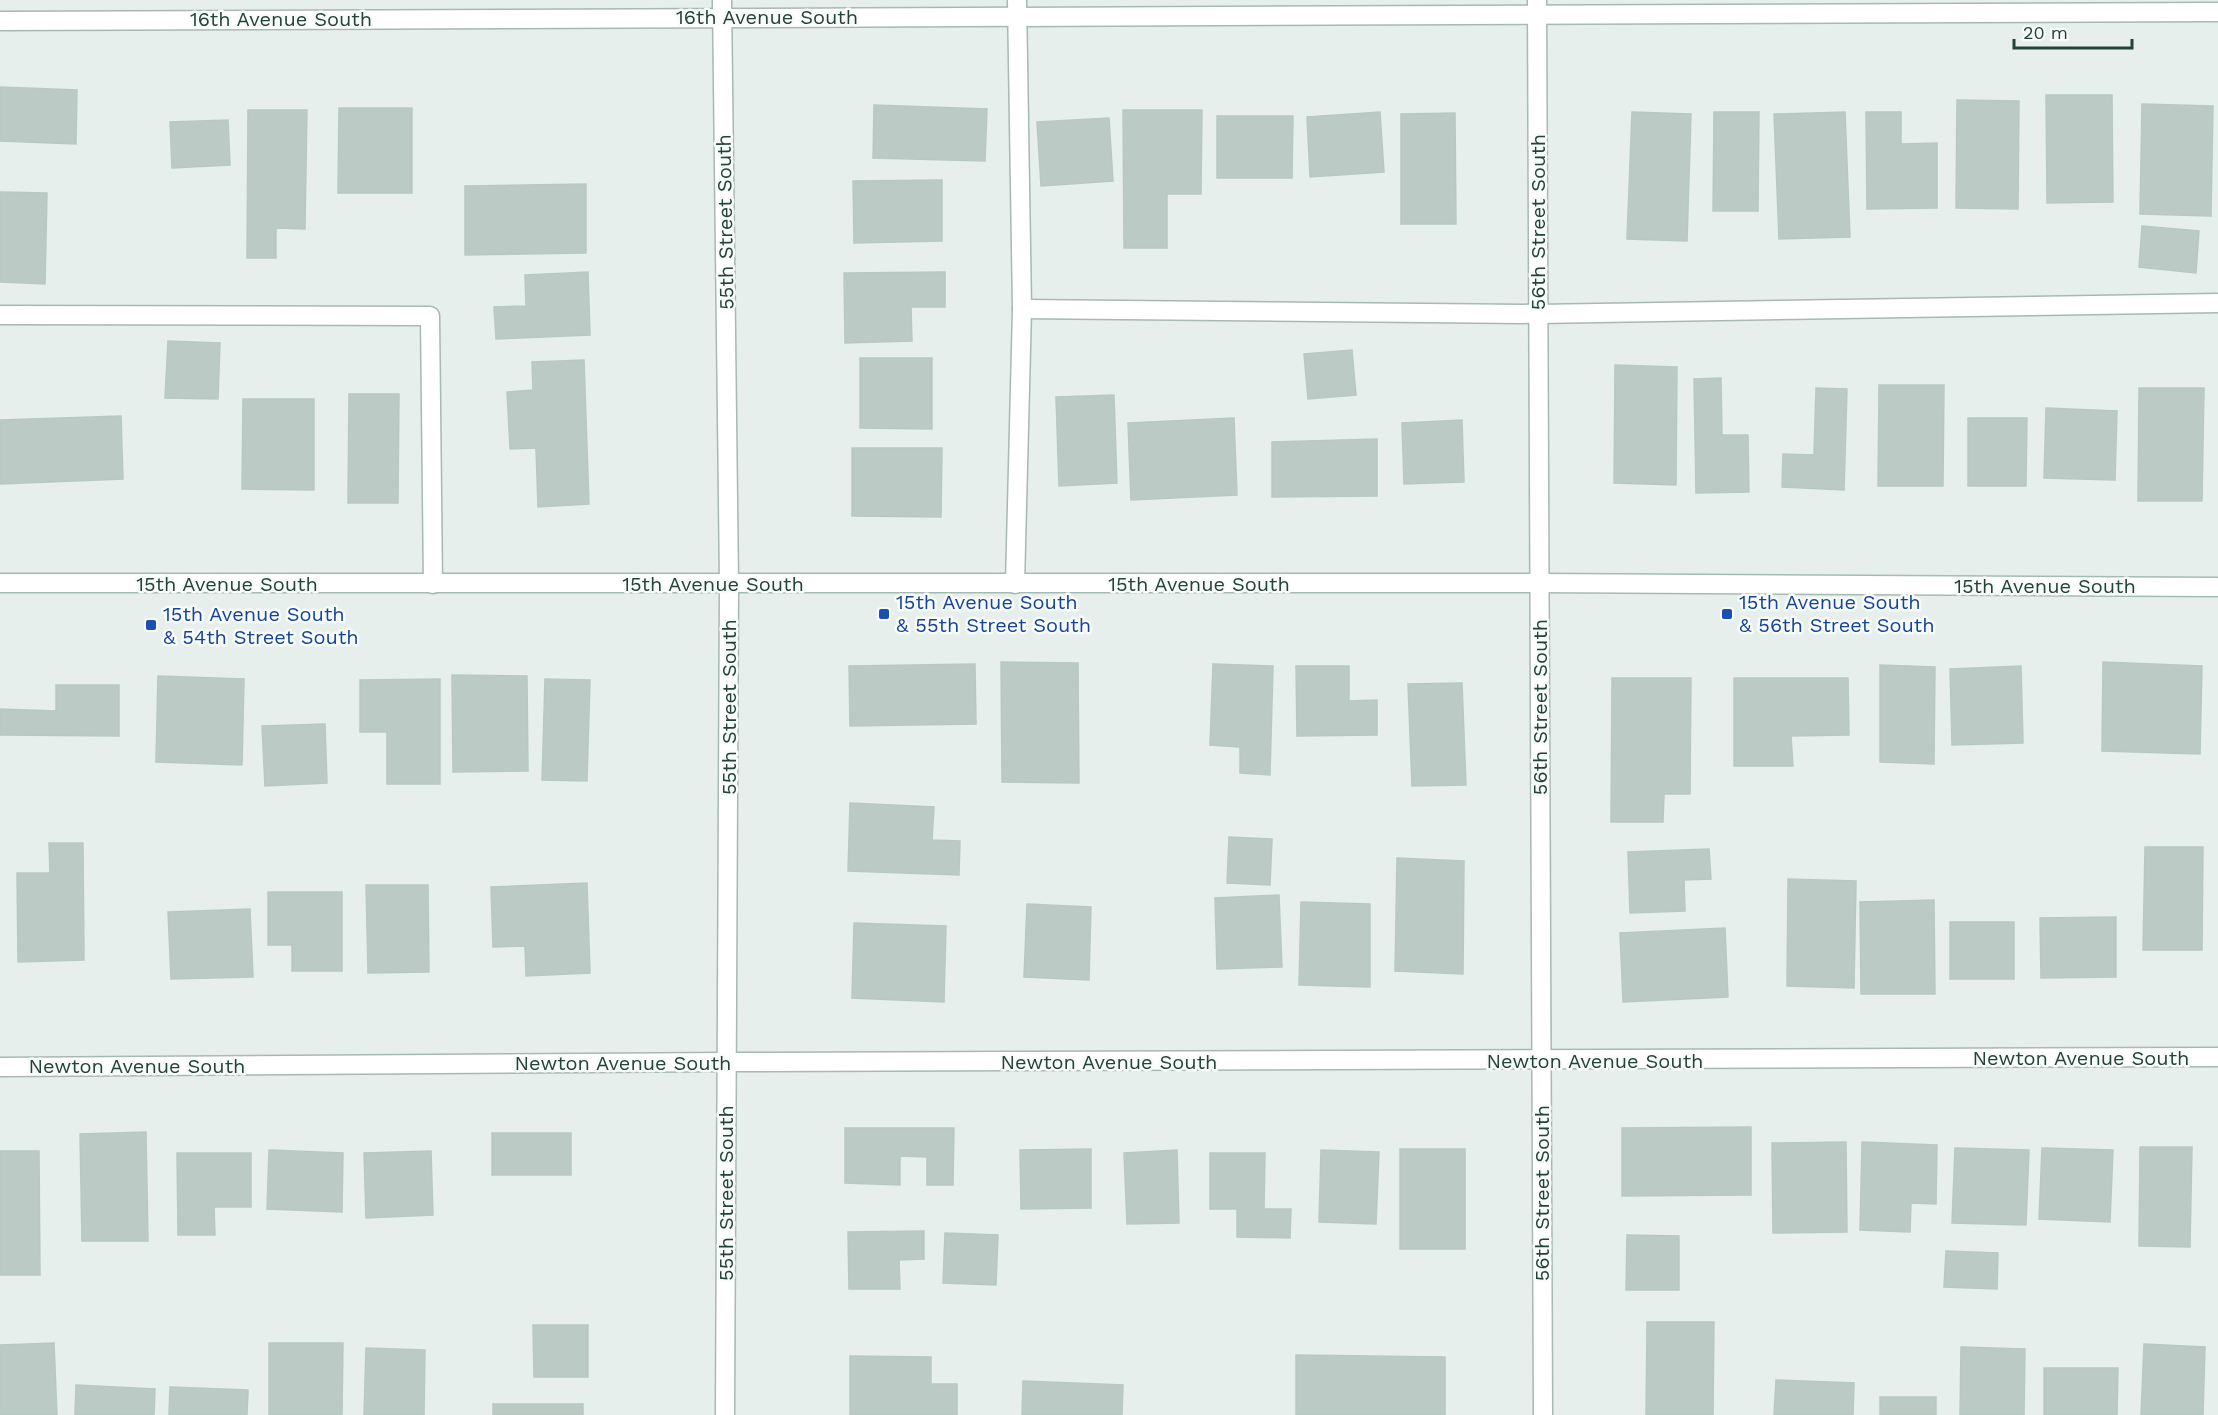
<svg xmlns="http://www.w3.org/2000/svg" width="2218" height="1415" viewBox="0 0 2218 1415" font-family="'Work Sans',sans-serif">
  <rect width="100%" height="100%" fill="#e6efeb"/>
  <!-- building -->
  <g fill="#bbcac4" stroke="#b8c9c2" stroke-width="1.5">
    <path d="M0,87L77,90L76,144L0,141Z"/>
    <path d="M2046,95H2112L2113,202L2047,203Z"/>
    <path d="M1957,100L2019,101L2018,209L1956,208Z"/>
    <path d="M2142,104L2213,106L2211,216L2140,214Z"/>
    <path d="M874,105L987,109L985,161L873,158Z"/>
    <path d="M339,108H412V193H338Z"/>
    <path d="M248,110H307L305,229L276,228V258H247Z"/>
    <path d="M1123,110H1202L1201,194H1167V248H1124Z"/>
    <path d="M1380,112L1384,172L1310,177L1307,117Z"/>
    <path d="M1632,112L1691,114L1687,241L1627,239Z"/>
    <path d="M1714,112H1759L1758,211H1713Z"/>
    <path d="M1845,112L1850,237L1779,239L1774,114Z"/>
    <path d="M1866,112H1901V144L1937,143V208L1867,209Z"/>
    <path d="M1455,113L1456,224H1401V114Z"/>
    <path d="M1217,116H1293L1292,178H1217Z"/>
    <path d="M1109,118L1113,181L1041,186L1037,122Z"/>
    <path d="M228,120L230,165L172,168L170,122Z"/>
    <path d="M942,180V241L854,243L853,181Z"/>
    <path d="M586,184V253L465,255V186Z"/>
    <path d="M0,192L47,193L45,284L0,282Z"/>
    <path d="M2142,226L2199,231L2196,273L2139,267Z"/>
    <path d="M588,272L590,335L496,339L494,307L526,306L525,275Z"/>
    <path d="M945,272V307H911L912,341L845,343L844,273Z"/>
    <path d="M168,341L220,343L218,399L165,398Z"/>
    <path d="M1352,350L1356,395L1308,399L1304,354Z"/>
    <path d="M860,358H932V429L860,428Z"/>
    <path d="M584,360L589,504L538,507L536,448L510,449L507,392L533,390L532,362Z"/>
    <path d="M1615,365L1677,367L1676,485L1614,483Z"/>
    <path d="M1721,378L1722,435H1748L1749,492L1696,493L1694,379Z"/>
    <path d="M1879,385H1944L1943,486H1878Z"/>
    <path d="M1816,388L1847,389L1844,490L1782,487L1783,454L1814,455Z"/>
    <path d="M2139,388H2204L2202,501H2138Z"/>
    <path d="M349,394H399L398,503H348Z"/>
    <path d="M1114,395L1117,483L1059,486L1056,397Z"/>
    <path d="M243,399H314V490L242,489Z"/>
    <path d="M2046,408L2117,411L2115,480L2044,478Z"/>
    <path d="M121,416L123,479L0,484V420Z"/>
    <path d="M1234,418L1237,495L1131,500L1128,423Z"/>
    <path d="M1968,418H2027L2026,486H1968Z"/>
    <path d="M1462,420L1464,482L1404,484L1402,423Z"/>
    <path d="M1377,439V496L1272,497V442Z"/>
    <path d="M852,448H942L941,517L852,516Z"/>
    <path d="M1001,662L1078,663L1079,783L1002,782Z"/>
    <path d="M2103,662L2202,666L2200,754L2102,751Z"/>
    <path d="M975,664L976,724L850,726L849,666Z"/>
    <path d="M1213,664L1273,666L1270,775L1240,773V747L1210,745Z"/>
    <path d="M1880,665L1935,667L1934,764L1880,762Z"/>
    <path d="M1296,666H1349V701L1377,700V735L1297,736Z"/>
    <path d="M2021,666L2023,743L1952,745L1950,669Z"/>
    <path d="M452,675L527,676L528,771L453,772Z"/>
    <path d="M158,676L244,679L242,765L156,762Z"/>
    <path d="M1612,678H1691L1690,794H1664L1663,822H1611Z"/>
    <path d="M1734,678H1848L1849,735L1791,736L1793,766H1734Z"/>
    <path d="M440,679V784H387V732H360V680Z"/>
    <path d="M545,679L590,680L587,781L542,780Z"/>
    <path d="M1462,683L1466,785L1412,786L1408,684Z"/>
    <path d="M56,685H119V736L0,735V709L56,711Z"/>
    <path d="M325,724L327,783L265,786L262,726Z"/>
    <path d="M850,803L934,807L932,840L960,841L959,875L848,871Z"/>
    <path d="M1229,837L1272,839L1270,885L1227,883Z"/>
    <path d="M49,843H83L84,960L18,962L17,873H50Z"/>
    <path d="M2145,847H2203L2202,950H2143Z"/>
    <path d="M1709,849L1711,879L1684,880L1685,911L1630,913L1628,852Z"/>
    <path d="M1397,858L1464,861L1463,974L1395,971Z"/>
    <path d="M1788,879L1856,881L1854,988L1787,986Z"/>
    <path d="M587,883L590,973L526,976L525,946L493,947L491,887Z"/>
    <path d="M366,885H428L429,972L368,973Z"/>
    <path d="M268,892H342V971H292V945H268Z"/>
    <path d="M1279,895L1282,967L1217,969L1215,898Z"/>
    <path d="M1934,900L1935,994H1861L1860,902Z"/>
    <path d="M1301,902L1370,904V987L1299,985Z"/>
    <path d="M1027,904L1091,907L1089,980L1024,977Z"/>
    <path d="M250,909L253,977L171,979L168,912Z"/>
    <path d="M2116,917V977L2041,978L2040,918Z"/>
    <rect x="1950" y="922" width="64" height="57"/>
    <path d="M854,923L946,926L944,1002L852,998Z"/>
    <path d="M1725,928L1728,997L1623,1002L1620,933Z"/>
    <path d="M1751,1127V1195L1622,1196V1128Z"/>
    <path d="M845,1128H954L953,1185H927V1157L900,1156V1185L845,1183Z"/>
    <path d="M146,1132L148,1241H82L80,1134Z"/>
    <rect x="492" y="1133" width="79" height="42"/>
    <path d="M1846,1142L1847,1232L1773,1233L1772,1143Z"/>
    <path d="M1862,1142L1937,1145L1936,1204L1911,1203L1910,1232L1860,1230Z"/>
    <path d="M2140,1147H2192L2190,1247L2139,1246Z"/>
    <path d="M1955,1148L2029,1150L2026,1225L1952,1223Z"/>
    <path d="M2042,1148L2113,1150L2110,1222L2039,1219Z"/>
    <path d="M1091,1149V1208L1021,1209L1020,1150Z"/>
    <rect x="1400" y="1149" width="65" height="100"/>
    <path d="M269,1150L343,1153L342,1212L267,1209Z"/>
    <path d="M1177,1150L1179,1223L1127,1224L1124,1153Z"/>
    <path d="M1321,1150L1379,1152L1376,1224L1319,1222Z"/>
    <path d="M0,1151H39L40,1275H0Z"/>
    <path d="M431,1151L433,1215L366,1218L364,1153Z"/>
    <path d="M177,1153H251V1207H214L215,1235H178Z"/>
    <path d="M1210,1153H1265L1264,1209H1291L1290,1238L1237,1237V1209H1210Z"/>
    <path d="M924,1231V1259L899,1260L900,1289H849L848,1232Z"/>
    <path d="M945,1233L998,1235L996,1285L943,1283Z"/>
    <path d="M1627,1235L1679,1236V1290H1626Z"/>
    <path d="M1946,1251L1998,1253L1997,1289L1944,1287Z"/>
    <path d="M1647,1322H1714L1713,1415H1646Z"/>
    <path d="M533,1325H588V1377H534Z"/>
    <path d="M54,1343L57,1415H0V1345Z"/>
    <path d="M269,1343H343L342,1415H269Z"/>
    <path d="M2144,1344L2205,1347L2203,1415H2141Z"/>
    <path d="M1961,1347L2025,1349L2024,1415H1960Z"/>
    <path d="M366,1348L425,1350L424,1415H364Z"/>
    <path d="M1296,1355L1445,1357V1415H1296Z"/>
    <path d="M850,1356L931,1357V1384H957V1415H850Z"/>
    <path d="M2044,1368H2118L2117,1415H2044Z"/>
    <path d="M1776,1380L1854,1383L1853,1415H1774Z"/>
    <path d="M1023,1381L1123,1385L1122,1415H1022Z"/>
    <path d="M76,1385L155,1389L154,1415H75Z"/>
    <path d="M170,1387L248,1390L247,1415H169Z"/>
    <rect x="1880" y="1397" width="56" height="18"/>
    <rect x="493" y="1404" width="90" height="11"/>
  </g>
  <g fill="none" stroke-linecap="round" stroke-linejoin="round">
    <!-- lane casing -->
    <g stroke="#a8b8b2" stroke-width="21">
      <g id="lane">
        <path d="M1022,309L1538,314L2218,303"/>
        <path d="M0,315L430,316L433,584"/>
        <path d="M1015,584L1022,309L1017,0"/>
      </g>
    </g>
    <!-- street casing -->
    <g stroke="#a8b8b2" stroke-width="21">
      <g id="street">
        <path d="M722,0L729,584L725,1415"/>
        <path d="M1537,0L1543,1415"/>
        <path d="M0,21L2218,12"/>
        <path d="M0,1067L727,1062L2218,1057"/>
      </g>
    </g>
    <!-- secondary casing -->
    <g stroke="#a4bbb3" stroke-width="21">
      <path id="secondary" d="M0,583H1540L2218,587"/>
    </g>
    <!-- lane -->
    <use href="#lane" stroke="#fff" stroke-width="18"/>
    <!-- street -->
    <use href="#street" stroke="#fff" stroke-width="18"/>
    <!-- secondary -->
    <use href="#secondary" stroke="#fff" stroke-width="18"/>
  </g>
  <!-- markers -->
  <g fill="#1a4fb4" stroke="#f7fbf9" stroke-width="2">
    <rect x="878" y="608" width="12" height="12" rx="3"/>
    <rect x="1721" y="608" width="12" height="12" rx="3"/>
    <rect x="145" y="619" width="12" height="12" rx="3"/>
  </g>
  <g text-anchor="middle" stroke-width="5" stroke-linejoin="round" paint-order="stroke">
    <!-- street labels -->
    <g font-size="20" fill="#24423a" stroke="#f7fbf9">
      <text x="767" y="24">16th Avenue South</text>
      <text x="281" y="26">16th Avenue South</text>
      <text transform="translate(725 222) rotate(-91)" y="7">55th Street South</text>
      <text transform="translate(1538 222) rotate(-90)" y="7">56th Street South</text>
      <text x="227" y="591">15th Avenue South</text>
      <text x="713" y="591">15th Avenue South</text>
      <text x="1199" y="591">15th Avenue South</text>
      <text x="2045" y="593">15th Avenue South</text>
      <text transform="translate(729 707) rotate(-90)" y="7">55th Street South</text>
      <text transform="translate(1540 707) rotate(-90)" y="7">56th Street South</text>
      <text x="2081" y="1065">Newton Avenue South</text>
      <text x="1595" y="1068">Newton Avenue South</text>
      <text x="1109" y="1069">Newton Avenue South</text>
      <text x="623" y="1070">Newton Avenue South</text>
      <text x="137" y="1073">Newton Avenue South</text>
      <text transform="translate(726 1193) rotate(-90)" y="7">55th Street South</text>
      <text transform="translate(1542 1193) rotate(-90)" y="7">56th Street South</text>
    </g>
    <!-- transit labels -->
    <g font-size="20" fill="#164399" stroke="#f7fbf9" text-anchor="start">
      <text x="896" y="609">15th Avenue South<tspan x="896" dy="23">&amp; 55th Street South</tspan></text>
      <text x="1739" y="609">15th Avenue South<tspan x="1739" dy="23">&amp; 56th Street South</tspan></text>
      <text x="163" y="621">15th Avenue South<tspan x="163" dy="23">&amp; 54th Street South</tspan></text>
    </g>
  </g>
  <!-- scale -->
  <path d="M2014 39v9h118v-9" fill="none" stroke="#24423a" stroke-width="3"/>
  <text x="2023" y="39" font-size="18" fill="#24423a" stroke="#f7fbf9" stroke-width="4.5" paint-order="stroke">20 m</text>
</svg>
